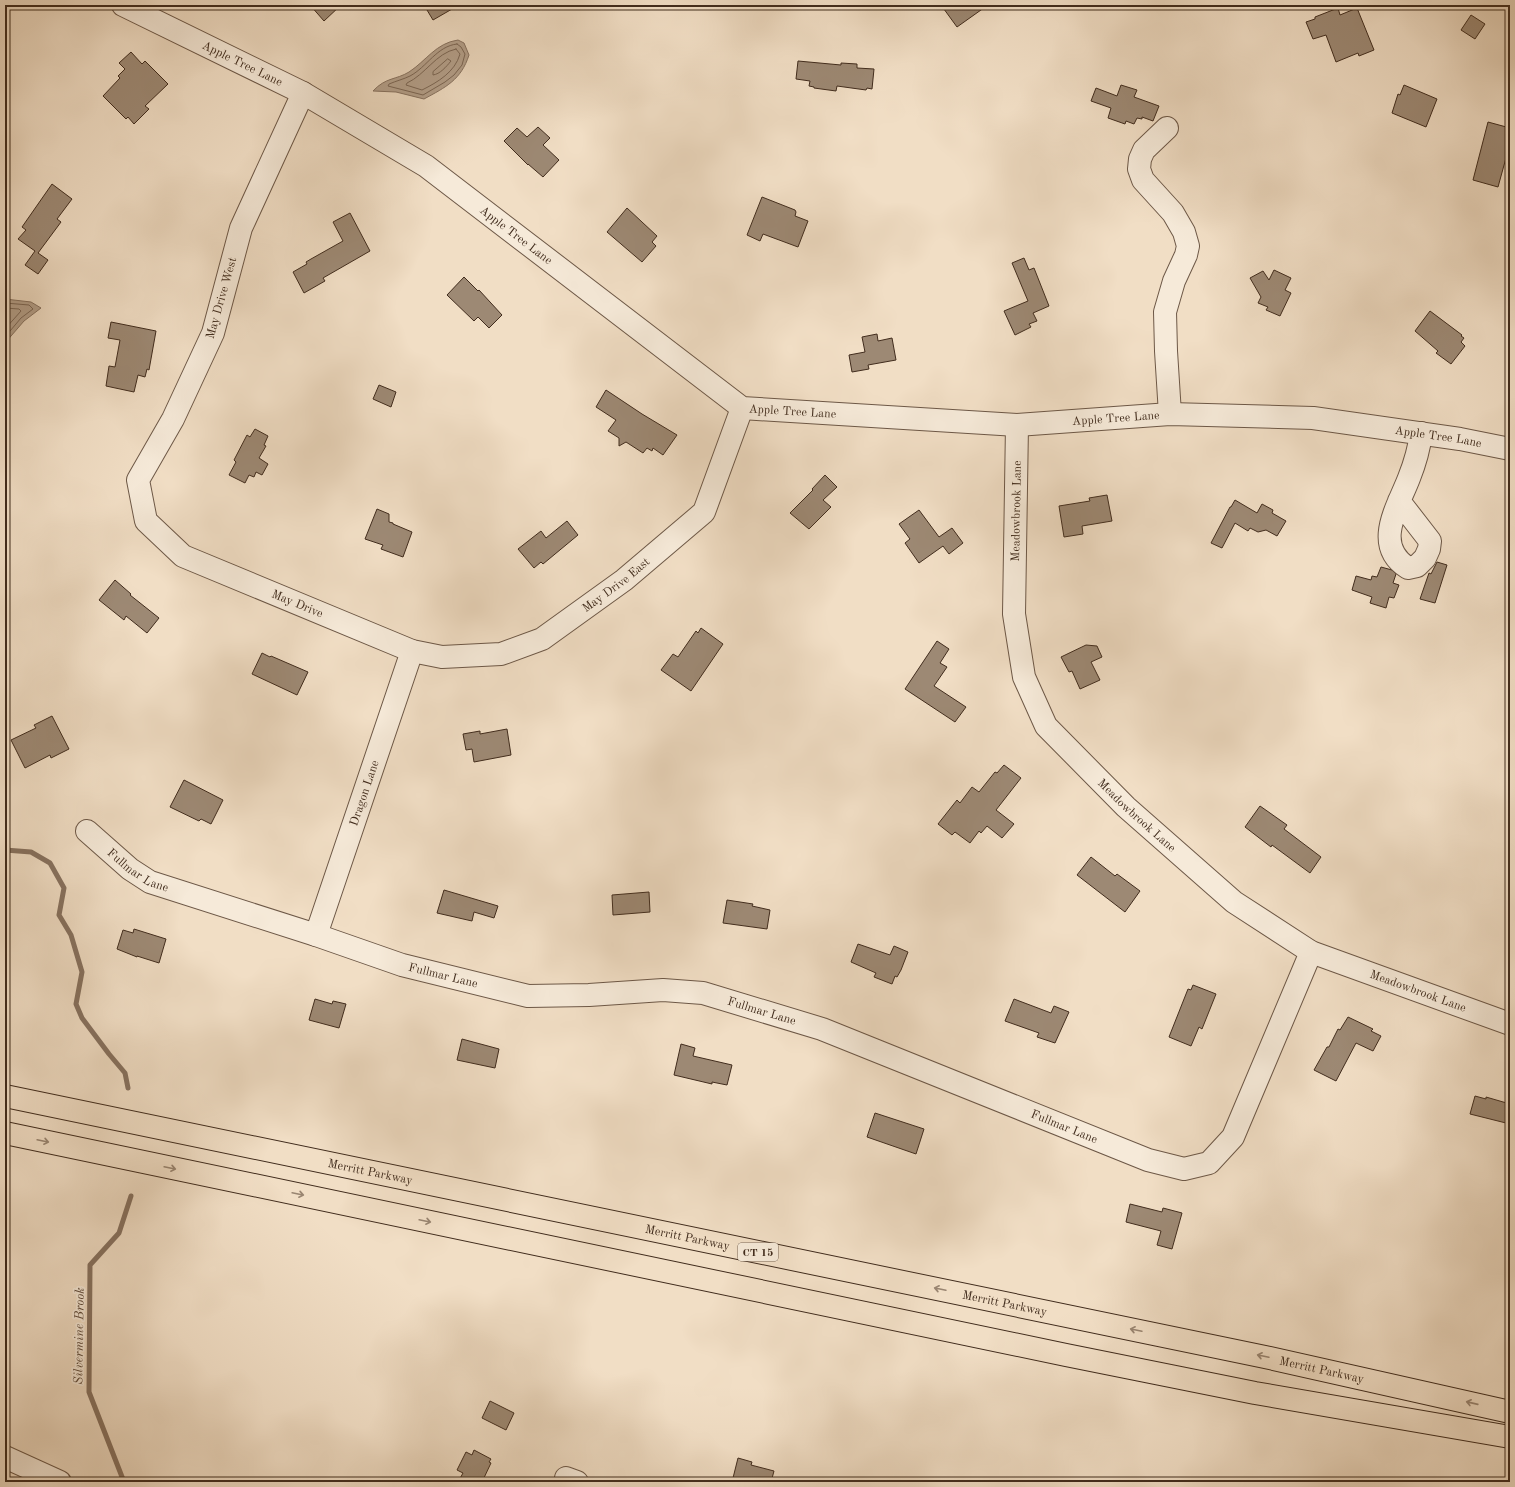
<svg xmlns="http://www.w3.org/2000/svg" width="1515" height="1487" viewBox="0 0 1515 1487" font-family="'Old Standard TT',serif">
  <rect width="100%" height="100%" fill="#f1dec5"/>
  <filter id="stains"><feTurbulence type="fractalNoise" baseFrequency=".005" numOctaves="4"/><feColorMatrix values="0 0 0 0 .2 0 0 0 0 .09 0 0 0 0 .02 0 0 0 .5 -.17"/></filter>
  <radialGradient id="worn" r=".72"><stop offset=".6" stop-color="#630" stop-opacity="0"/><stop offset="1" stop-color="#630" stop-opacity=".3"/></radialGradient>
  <!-- water -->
  <g fill="#b5a18c" stroke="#877260">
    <path d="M458,40L464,43L469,55C461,80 446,87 424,99L396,92L373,91C386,77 396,80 409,72C426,61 436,43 458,40Z"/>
    <path d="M5,299L31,302L41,308L24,321L5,343Z"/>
  </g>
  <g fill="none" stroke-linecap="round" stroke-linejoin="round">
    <!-- shore -->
    <g stroke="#7b6654" stroke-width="1">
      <path d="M457,44L461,47L465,54L462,65L454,75L445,82L423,95L388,86L389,84C396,81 404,79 410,76C427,67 437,46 457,44Z"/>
      <path d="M456,49L460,54C455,72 438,82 422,90L406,85L407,83C425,75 436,53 456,49Z"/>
      <path d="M448,59L451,61C446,67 440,74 433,75V72Z"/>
      <path d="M5,303L29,305L33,309L21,318L5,337"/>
      <path d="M5,308L19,309L21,311L5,329"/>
    </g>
    <!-- stream -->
    <g stroke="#877260" stroke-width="5">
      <path d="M5,850L31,852L50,863L64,888L59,915L71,935L82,972L76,1004L82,1018L109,1054L125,1073L128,1088"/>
      <path d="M124,1482L89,1392L90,1265L119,1233L131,1196"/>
    </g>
  </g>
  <!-- building -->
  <g fill="#9d8974" stroke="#412c1d">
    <path d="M310,5H341L324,21Z"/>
    <path d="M424,5H459L433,20Z"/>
    <path d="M941,5H988L957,27Z"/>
    <path d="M1338,8L1340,15L1357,8L1374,50L1359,56L1358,53L1336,62L1326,35L1313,39L1306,22L1315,19V17Z"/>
    <path d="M1471,15L1485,24L1475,39L1461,30Z"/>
    <path d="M131,52L142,64L145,61L168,84L145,106L149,109L134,124L128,117L126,119L103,96L120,78L118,76L125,69L119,63Z"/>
    <path d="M798,61L841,65V63L857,64V68L874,69L872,89L867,88L866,90L837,86L836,91L814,88V87L809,86L810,81L796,79Z"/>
    <path d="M1121,85L1137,90L1134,97L1159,106L1153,121L1142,117V119L1137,118L1134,124L1126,121L1125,124L1108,118L1111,108L1091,101L1096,88L1117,96Z"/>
    <path d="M1404,85L1437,99L1426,127L1392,113L1398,94L1400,95Z"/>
    <path d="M1488,122L1510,128V137L1507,147H1509L1498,187L1473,180Z"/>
    <path d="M538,127L550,138L543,145L559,160L543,177L528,164V165L504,141L517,128L527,137Z"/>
    <path d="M52,184L72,199L57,219L61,222L38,253L48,260L38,274L25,265L35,251L18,239L26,230L22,227Z"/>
    <path d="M762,197L795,210L796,212L795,216L808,221L798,247L763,234L760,241L747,235Z"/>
    <path d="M627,208L657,236L652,242L656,246L642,262L607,232Z"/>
    <path d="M350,213L370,251L323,278L325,281L304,293L293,272L307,264L306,262L311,259L343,241L333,222Z"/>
    <path d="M1024,258L1029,270L1034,268L1049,306L1033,313L1037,321L1029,324L1031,327L1015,335L1004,311L1028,301L1012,263Z"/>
    <path d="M1274,270L1291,278L1285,290L1291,293L1280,316L1266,310L1268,307L1258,303L1261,297L1250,278L1263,271L1269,280Z"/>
    <path d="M464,277L478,291L479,290L502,315L489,328L478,317L474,321L447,295Z"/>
    <path d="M1430,311L1462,335L1461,336L1464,338L1461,342L1465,346L1451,364L1436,353L1438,351L1415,331Z"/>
    <path d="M111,322L156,331L149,370L147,369L145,377L138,375L134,392L106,386L109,366L115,367L120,340L108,338Z"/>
    <path d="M877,334L878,341L892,338L896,360L868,365L869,369L852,372L849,355L865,352L862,337Z"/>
    <path d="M379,385L396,392L391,407L373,399Z"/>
    <path d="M606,390L642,414L677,435L663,455L653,448L652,451L647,448L643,453L626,442L619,446V438L608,431L616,420L596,407Z"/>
    <path d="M255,429L268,436L264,445L266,446L259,458L268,464L262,475L256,472L254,477L249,475L245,483L229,475L236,462L234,460L247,435L250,437Z"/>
    <path d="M825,475L837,487L823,500L831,507L809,529L790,513L813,490L812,489Z"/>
    <path d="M1107,495L1112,521L1082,526L1083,534L1064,537L1059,506L1090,501L1089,498Z"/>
    <path d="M1235,500L1257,513L1262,504L1273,510L1272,513L1286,521L1277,536L1266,530L1258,532L1250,528L1248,531L1235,523L1222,548L1211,543L1230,507H1231Z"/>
    <path d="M377,509L389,514V522L393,523V524L412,532L403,557L381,549L383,545L365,539Z"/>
    <path d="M919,510L939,537L952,528L963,543L949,554L943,546L919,563L905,543L910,539L899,524Z"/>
    <path d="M567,521L578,535L543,564L541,562L534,568L518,549L541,531L546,538Z"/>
    <path d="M1437,562L1447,565L1435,603L1420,599L1429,573L1431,574Z"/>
    <path d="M1381,567L1392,570L1396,574L1393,583L1399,585L1394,598L1389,597L1386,608L1370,603L1372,597L1352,590L1356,576L1371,580L1372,576L1377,577Z"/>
    <path d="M115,580L131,594L130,595L159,618L147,633L126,616L124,620L99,600Z"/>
    <path d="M701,628L723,644L691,691L661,670L673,654L678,657L696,631L698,633Z"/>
    <path d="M937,641L949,649L940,663L947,667L934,686L966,707L955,722L905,689Z"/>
    <path d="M1086,645L1097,646L1102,657L1091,662L1100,680L1080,689L1072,671L1069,672L1061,657Z"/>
    <path d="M262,653L270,657L271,656L308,672L297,695L252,674Z"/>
    <path d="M52,716L69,749L51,758L50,755L25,768L11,740L36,728L34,725Z"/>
    <path d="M507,729L511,755L474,762L472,749L466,750L463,734L480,731V734Z"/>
    <path d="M1004,765L1021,778L996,810L1014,824L1002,838L987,826L981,833L979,831L970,843L955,832L952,835L938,824L957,800L960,803L972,787L979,792L995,772L997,773Z"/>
    <path d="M184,780L223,800L211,824L201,819L199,821L170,807Z"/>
    <path d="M1260,806L1287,825L1284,829L1321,857L1310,873L1272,845L1271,847L1245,827Z"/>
    <path d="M1091,857L1115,876L1117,874L1140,891L1125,912L1077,875Z"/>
    <path d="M444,890L498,906L494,918L474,912L472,921L437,913Z"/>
    <path d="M649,892L650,912L613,915L612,895Z"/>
    <path d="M727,900L753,904L752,906L770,910L767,929L723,923Z"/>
    <path d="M134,929L166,939L159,963L137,956V957L117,949L123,930L133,933Z"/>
    <path d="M858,944L890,955L894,946L908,952L901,970L897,977L895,976L892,984L874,977L876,973L851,962Z"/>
    <path d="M1193,985L1216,994L1202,1029L1199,1027L1191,1046L1169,1037L1188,989L1191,990Z"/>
    <path d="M315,999L332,1004L333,1001L346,1004L339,1028L309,1020Z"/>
    <path d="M1014,999L1051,1013L1054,1006L1069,1012L1055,1043L1037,1037L1039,1033L1005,1021Z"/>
    <path d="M1348,1017L1373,1029L1371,1031L1381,1036L1373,1051L1356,1043L1336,1081L1314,1070L1327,1047H1329L1338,1029L1340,1030Z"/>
    <path d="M462,1039L499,1049L495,1068L457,1060Z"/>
    <path d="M681,1044L695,1048L693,1056L732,1065L727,1085L712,1082V1084L674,1075Z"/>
    <path d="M1475,1096L1486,1099V1097L1510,1104V1124L1470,1114Z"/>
    <path d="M875,1113L924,1129L916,1154L867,1137Z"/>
    <path d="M1130,1204L1162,1212L1163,1208L1182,1213L1172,1249L1157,1245L1161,1231L1126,1222Z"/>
    <path d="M490,1401L514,1413L506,1430L482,1418Z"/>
    <path d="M474,1450L491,1459L489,1462L491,1463L482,1482H458L463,1473L457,1470L466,1452L472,1455Z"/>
    <path d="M738,1458L752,1462L751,1465L774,1471L771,1482H732Z"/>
  </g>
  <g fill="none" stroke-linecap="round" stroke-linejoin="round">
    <!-- minor casing -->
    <g stroke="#6d5847" stroke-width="24">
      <g id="minor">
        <path id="s1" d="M123,5L303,93L426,166L742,408L1017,425L1170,414L1313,418L1460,439L1510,449"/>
        <path id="s2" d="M303,93L241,228L213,333L173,419L138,480L146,521L183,556L412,651L442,657L501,654L542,639L624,580L704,512L742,408"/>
        <path d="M1167,128L1144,150L1140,159L1139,169L1143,180L1173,213L1184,232L1188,246L1186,255L1174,281L1165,312L1166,351L1170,414"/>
        <path id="s3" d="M1017,425L1014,614L1024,677L1046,726L1126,807L1234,902L1311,952L1510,1024"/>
        <path d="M1399,501L1430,541L1429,549L1425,558L1417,566L1408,568C1372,545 1398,507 1409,478C1415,463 1419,450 1421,433"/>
        <path id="s4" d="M87,831L130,869L150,882L316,935L402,965L528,996L589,995L663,990L703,993L822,1029L1148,1160L1184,1169L1209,1163L1233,1137L1311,952"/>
        <path id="s5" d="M316,935L412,651"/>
        <path d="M5,1457L60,1482"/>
        <path d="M566,1478L577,1482"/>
      </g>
    </g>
    <!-- highway casing -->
    <g stroke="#412c1d" stroke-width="24">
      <g id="highway">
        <path id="s6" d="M5,1096L1265,1357L1510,1412"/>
        <path d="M5,1133L1066,1355L1255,1393L1510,1437"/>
      </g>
    </g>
    <!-- minor -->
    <use href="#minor" stroke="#f6ead9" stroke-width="22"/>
    <!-- highway -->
    <use href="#highway" stroke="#f1dec5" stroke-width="22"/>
  </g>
  <!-- one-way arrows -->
  <defs><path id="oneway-shaft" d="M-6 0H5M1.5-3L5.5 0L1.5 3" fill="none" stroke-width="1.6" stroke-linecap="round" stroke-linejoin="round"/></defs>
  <g stroke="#998571">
    <use href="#oneway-shaft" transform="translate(43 1141) rotate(12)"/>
    <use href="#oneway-shaft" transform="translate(170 1168) rotate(12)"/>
    <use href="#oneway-shaft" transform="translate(298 1194) rotate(12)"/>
    <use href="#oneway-shaft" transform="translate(425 1221) rotate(12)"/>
    <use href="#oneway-shaft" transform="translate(940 1289) rotate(-168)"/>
    <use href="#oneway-shaft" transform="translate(1136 1330) rotate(-168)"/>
    <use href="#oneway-shaft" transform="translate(1263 1356) rotate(-168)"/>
    <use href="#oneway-shaft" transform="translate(1472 1403) rotate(-167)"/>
  </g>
  <g text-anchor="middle" stroke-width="3.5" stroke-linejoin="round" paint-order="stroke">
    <!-- shield labels -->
    <rect fill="#f6ead9" stroke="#776555" stroke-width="1" x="738" y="1243" width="40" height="18" rx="3"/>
    <g font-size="11" font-weight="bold" fill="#412c1d">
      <text x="758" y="1256">CT 15</text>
    </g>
    <!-- street labels -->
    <g font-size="12" fill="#412c1d" stroke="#f6ead9">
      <text dy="4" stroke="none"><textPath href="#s1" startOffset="133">Apple Tree Lane</textPath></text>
      <text dy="4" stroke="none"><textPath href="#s1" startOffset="457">Apple Tree Lane</textPath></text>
      <text transform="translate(221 298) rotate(-74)" y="4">May Drive West</text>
      <text dy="4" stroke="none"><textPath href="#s1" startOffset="792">Apple Tree Lane</textPath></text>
      <text dy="4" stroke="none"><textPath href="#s1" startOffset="1116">Apple Tree Lane</textPath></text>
      <text dy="4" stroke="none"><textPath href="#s1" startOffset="1440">Apple Tree Lane</textPath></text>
      <text transform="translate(1016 511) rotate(-89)" y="4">Meadowbrook Lane</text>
      <text dy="4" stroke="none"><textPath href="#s2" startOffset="988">May Drive East</textPath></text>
      <text dy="4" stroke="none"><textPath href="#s2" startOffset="639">May Drive</textPath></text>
      <text dy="4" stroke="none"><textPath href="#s5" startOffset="150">Dragon Lane</textPath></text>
      <text dy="4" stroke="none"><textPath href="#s3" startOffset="434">Meadowbrook Lane</textPath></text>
      <text dy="4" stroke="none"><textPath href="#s4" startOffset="65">Fullmar Lane</textPath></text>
      <text dy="4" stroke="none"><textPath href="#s4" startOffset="389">Fullmar Lane</textPath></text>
      <text dy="4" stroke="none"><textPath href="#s3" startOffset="770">Meadowbrook Lane</textPath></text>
      <text dy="4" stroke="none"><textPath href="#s4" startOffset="713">Fullmar Lane</textPath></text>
      <text dy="4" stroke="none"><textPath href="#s4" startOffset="1037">Fullmar Lane</textPath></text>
      <text dy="4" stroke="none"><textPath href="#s6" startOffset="373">Merritt Parkway</textPath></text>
      <text dy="4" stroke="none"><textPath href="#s6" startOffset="697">Merritt Parkway</textPath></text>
      <text dy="4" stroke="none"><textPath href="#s6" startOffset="1021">Merritt Parkway</textPath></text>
      <text dy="4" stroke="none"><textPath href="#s6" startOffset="1345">Merritt Parkway</textPath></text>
    </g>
    <!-- water labels -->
    <g font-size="13" font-style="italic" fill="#5e4939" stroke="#f6ead9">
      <text transform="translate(78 1336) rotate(-89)" y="5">Silvermine Brook</text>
    </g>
  </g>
  <!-- margin -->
  <rect width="1515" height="1487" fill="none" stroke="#f1dec5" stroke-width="20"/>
  <rect x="6" y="6" width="1503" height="1475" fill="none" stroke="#412c1d" stroke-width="2"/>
  <rect x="10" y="10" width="1495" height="1467" fill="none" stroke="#412c1d"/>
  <rect width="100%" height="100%" filter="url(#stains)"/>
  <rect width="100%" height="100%" fill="url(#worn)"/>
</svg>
